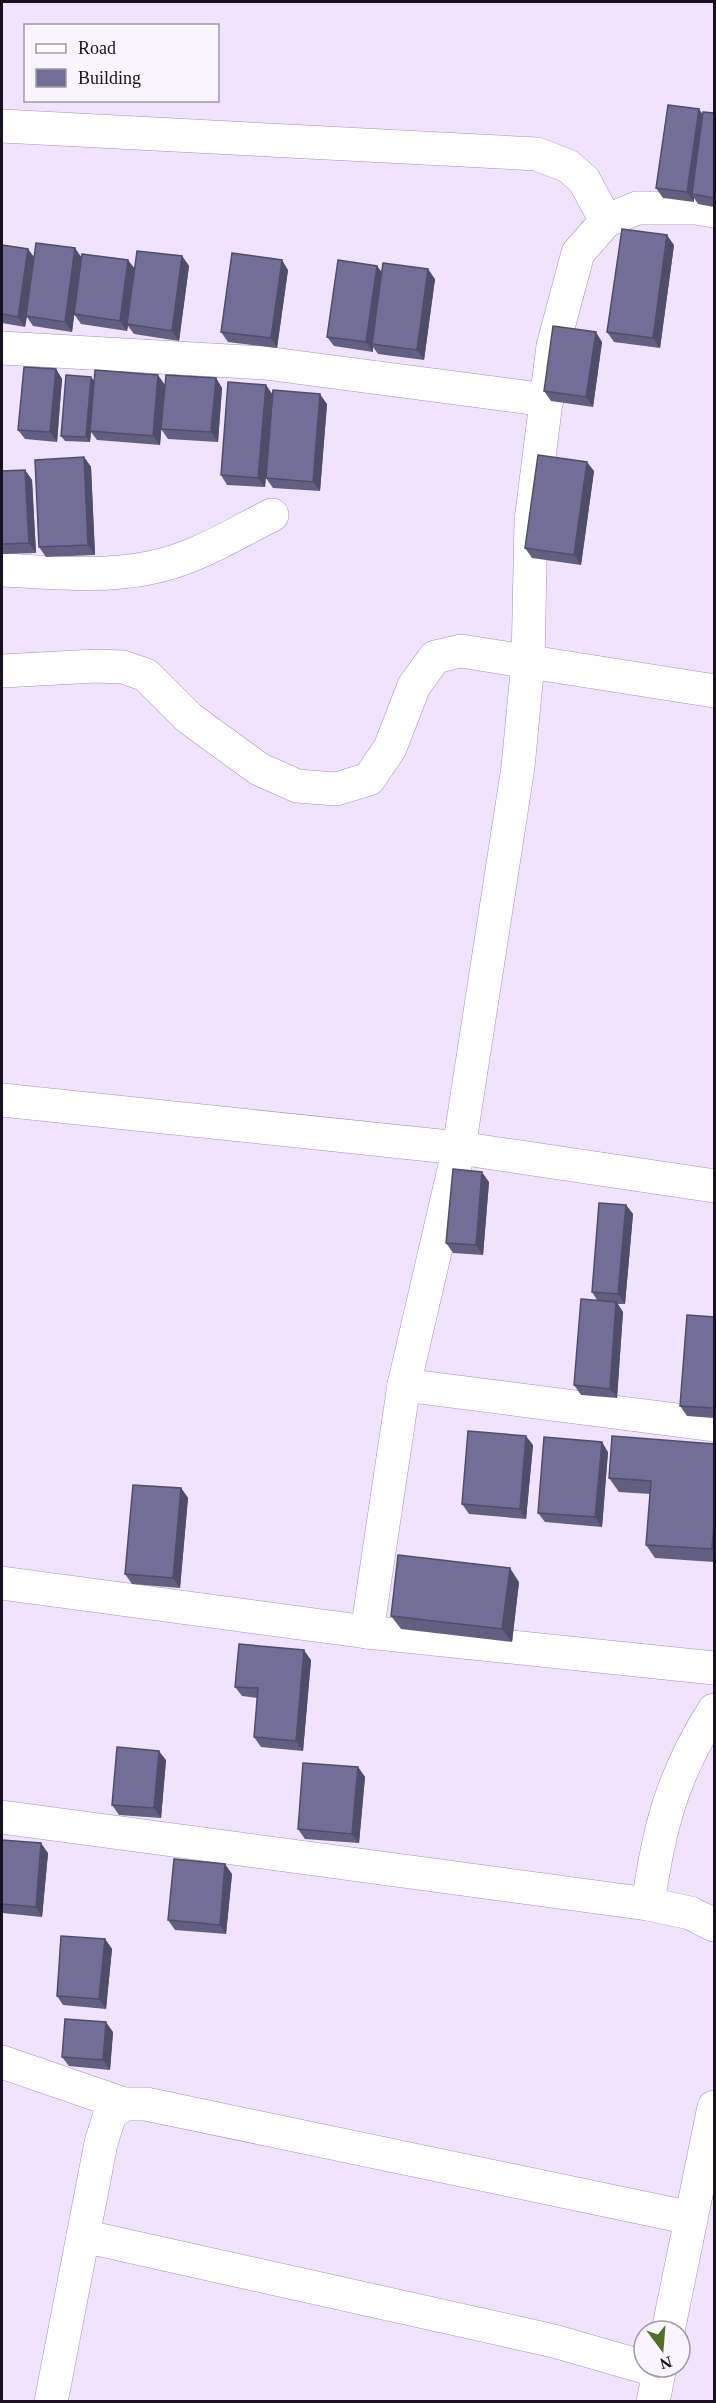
<svg xmlns="http://www.w3.org/2000/svg" width="716" height="2403" viewBox="0 0 716 2403" font-family="Georgia,serif">
  <rect width="100%" height="100%" fill="#f1e3fe"/>
  <g fill="none" stroke-linecap="round" stroke-linejoin="round">
    <!-- minor casing -->
    <g stroke="#a690b9" stroke-width="34">
      <g id="minor">
        <path d="M2,126L537,154L568,166L584,180L606,221"/>
        <path d="M2,348L265,363L547,400"/>
        <path d="M2,570C50,572 101,578 149,568C193,560 232,535 272,515"/>
        <path d="M2,671L96,666L123,667L146,675L189,718L259,769L297,786L336,789L369,779L390,748L414,686L435,657L461,651L714,691"/>
        <path d="M2,1100L459,1148L714,1186"/>
        <path d="M404,1385L714,1425"/>
        <path d="M2,1583L367,1632L714,1668"/>
        <path d="M367,1632L404,1385L459,1148L518,767L528,662L531,521L553,346L578,253L606,221L637,208H696L714,211"/>
        <path d="M714,1710C672,1776 659,1828 648,1904L690,1913L714,1925"/>
        <path d="M2,1817L648,1904"/>
        <path d="M2,2062L124,2104"/>
        <path d="M83,2236L554,2341L644,2367"/>
        <path d="M668,2331L714,2107"/>
        <path d="M51,2402L101,2143L110,2114L124,2104H146L691,2218"/>
        <path d="M653,2402L660,2367"/>
      </g>
    </g>
    <!-- minor -->
    <use href="#minor" stroke="#fff" stroke-width="33"/>
  </g>
  <!-- wall -->
  <g fill="#625f83">
    <path d="M714,113V207L698,204L694,198V202L663,198L656,188L703,115Z"/>
    <path d="M2,245L28,249L34,257L82,258L135,269L182,256L189,266L179,341L134,334L128,326L127,331L81,324L74,314L72,332L33,326L27,317L25,327L2,323Z"/>
    <path d="M674,245L660,348L614,342L607,332Z"/>
    <path d="M377,266L382,273L435,279L424,360L378,354L373,347V352L334,346L327,337Z"/>
    <path d="M288,270L277,348L228,342L221,332Z"/>
    <path d="M602,342L593,407L551,401L544,391Z"/>
    <path d="M56,369L62,379L57,442L25,439L18,430Z"/>
    <path d="M216,378L222,388L218,442L168,439L161,429L160,445L97,440L91,432L90,442L65,441L61,436L165,385Z"/>
    <path d="M266,385L272,395L327,404L320,491L273,488L266,478V473L265,487L227,485L221,475Z"/>
    <path d="M84,457L91,467L95,555L46,557L39,547Z"/>
    <path d="M25,470L32,480L36,553L2,554V471Z"/>
    <path d="M594,471L581,565L532,558L525,548Z"/>
    <path d="M489,1182L483,1255L453,1253L446,1243Z"/>
    <path d="M626,1205L633,1214L625,1304H618L623,1312L617,1398L581,1395L574,1385L597,1300L592,1292Z"/>
    <path d="M714,1317V1418L687,1416L680,1406Z"/>
    <path d="M714,1444V1562L655,1558L646,1545L650,1494L619,1492L609,1478Z"/>
    <path d="M533,1445L526,1519L469,1514L462,1504Z"/>
    <path d="M608,1452L602,1527L545,1522L538,1513Z"/>
    <path d="M181,1488L188,1498L180,1588L132,1584L125,1574Z"/>
    <path d="M519,1582L512,1642L401,1629L391,1616Z"/>
    <path d="M311,1660L303,1751L261,1747L254,1737L257,1698L242,1696L235,1687Z"/>
    <path d="M166,1760L161,1818L119,1815L112,1805Z"/>
    <path d="M358,1767L365,1777L359,1843L305,1839L298,1829Z"/>
    <path d="M2,1840L48,1853L42,1917L2,1913Z"/>
    <path d="M232,1874L226,1934L175,1930L168,1920Z"/>
    <path d="M105,1939L112,1949L106,2009L63,2005L57,1996Z"/>
    <path d="M113,2032L110,2070L69,2066L62,2057Z"/>
  </g>
  <!-- shaded-wall -->
  <g fill="#504d6a">
    <path d="M699,109L706,119L692,194L694,198V202L687,192Z"/>
    <path d="M667,235L674,245L660,348L653,338Z"/>
    <path d="M75,248L82,258L72,332L65,322Z"/>
    <path d="M28,249L35,259L25,327L18,317Z"/>
    <path d="M182,256L189,266L179,341L172,331Z"/>
    <path d="M128,260L135,269L127,331L120,321Z"/>
    <path d="M282,260L288,270L277,348L271,338Z"/>
    <path d="M377,266L384,275L372,344L373,347V352L366,342Z"/>
    <path d="M428,269L435,279L424,360L417,350Z"/>
    <path d="M596,332L602,342L593,407L586,397Z"/>
    <path d="M56,369L62,379L57,442L50,432Z"/>
    <path d="M158,375L165,385L160,445L153,436Z"/>
    <path d="M91,377L95,382L90,442L86,437Z"/>
    <path d="M216,378L222,388L218,442L211,432Z"/>
    <path d="M266,385L273,395L265,487L258,478Z"/>
    <path d="M320,394L327,404L320,491L313,482Z"/>
    <path d="M84,457L91,467L95,555L88,545Z"/>
    <path d="M587,462L594,471L581,565L574,555Z"/>
    <path d="M25,470L32,480L36,553L29,543Z"/>
    <path d="M482,1172L489,1182L483,1255L476,1245Z"/>
    <path d="M626,1205L633,1214L625,1304L618,1294Z"/>
    <path d="M616,1302L623,1312L617,1398L610,1389Z"/>
    <path d="M526,1436L533,1445L526,1519L520,1509Z"/>
    <path d="M602,1442L608,1452L602,1527L595,1517Z"/>
    <path d="M181,1488L188,1498L180,1588L173,1578Z"/>
    <path d="M714,1523V1552L712,1549Z"/>
    <path d="M510,1568L519,1582L512,1642L502,1629Z"/>
    <path d="M304,1650L311,1660L303,1751L296,1741Z"/>
    <path d="M159,1751L166,1760L161,1818L154,1808Z"/>
    <path d="M358,1767L365,1777L359,1843L352,1834Z"/>
    <path d="M41,1843L48,1853L42,1917L36,1907Z"/>
    <path d="M225,1864L232,1874L226,1934L220,1925Z"/>
    <path d="M105,1939L112,1949L106,2009L99,1999Z"/>
    <path d="M106,2022L113,2032L110,2070L103,2060Z"/>
  </g>
  <!-- building -->
  <g fill="#726e98" stroke="#504d6a" stroke-width="1.5">
    <path d="M668,105L699,109L687,192L656,188Z"/>
    <path d="M703,112L714,113V198L692,194Z"/>
    <path d="M622,229L667,235L653,338L607,332Z"/>
    <path d="M36,243L75,248L65,322L26,316Z"/>
    <path d="M2,245L28,249L18,317L2,314Z"/>
    <path d="M137,251L182,256L172,331L127,324Z"/>
    <path d="M232,253L282,260L271,338L221,332Z"/>
    <path d="M82,254L128,260L120,321L74,314Z"/>
    <path d="M338,260L377,266L366,342L327,337Z"/>
    <path d="M383,263L428,269L417,350L372,344Z"/>
    <path d="M553,326L596,332L586,397L544,391Z"/>
    <path d="M24,367L56,369L50,432L18,430Z"/>
    <path d="M95,370L158,375L153,436L90,431Z"/>
    <path d="M66,375L91,377L86,437L61,436Z"/>
    <path d="M166,375L216,378L211,432L161,429Z"/>
    <path d="M228,382L266,385L258,478L221,475Z"/>
    <path d="M273,390L320,394L313,482L266,478Z"/>
    <path d="M538,455L587,462L574,555L525,548Z"/>
    <path d="M84,457L88,545L39,547L35,460Z"/>
    <path d="M25,470L29,543L2,544V471Z"/>
    <path d="M453,1169L482,1172L476,1245L446,1243Z"/>
    <path d="M599,1203L626,1205L618,1294L592,1292Z"/>
    <path d="M581,1299L616,1302L610,1389L574,1385Z"/>
    <path d="M687,1315L714,1317V1408L680,1406Z"/>
    <path d="M468,1431L526,1436L520,1509L462,1504Z"/>
    <path d="M612,1436L714,1444V1523L712,1549L646,1545L651,1481L609,1478Z"/>
    <path d="M544,1437L602,1442L595,1517L538,1513Z"/>
    <path d="M133,1485L181,1488L173,1578L125,1574Z"/>
    <path d="M398,1555L510,1568L502,1629L391,1616Z"/>
    <path d="M239,1644L304,1650L296,1741L254,1737L258,1688L235,1687Z"/>
    <path d="M117,1747L159,1751L154,1808L112,1805Z"/>
    <path d="M303,1763L358,1767L352,1834L298,1829Z"/>
    <path d="M2,1840L41,1843L36,1907L2,1904Z"/>
    <path d="M174,1859L225,1864L220,1925L168,1920Z"/>
    <path d="M61,1936L105,1939L99,1999L57,1996Z"/>
    <path d="M65,2019L106,2022L103,2060L62,2057Z"/>
  </g>
  <!-- border -->
  <rect width="716" height="2403" fill="none" stroke="#18101f" stroke-width="6"/>
  <!-- legend -->
  <rect x="24" y="24" width="195" height="78" fill="#f9f4fd" stroke="#9f99a4" stroke-width="1.5"/>
  <rect x="36" y="44" width="30" height="9" fill="#ffffff" stroke="#9f99a4" stroke-width="1.5"/>
  <text x="78" y="54" font-size="18" fill="#18101f">Road</text>
  <rect x="36" y="69" width="30" height="18" fill="#726e98" stroke="#9f99a4" stroke-width="1.5"/>
  <text x="78" y="84" font-size="18" fill="#18101f">Building</text>
  <!-- north arrow -->
  <g transform="translate(662 2349) rotate(164)"><circle r="28" fill="#f9f4fd" stroke="#9f99a4" stroke-width="1.5"/>
  <path d="M0-4.5L10 22L0 15L-10 22Z" fill="#516f25"/>
  <text y="-9" font-size="16" font-weight="bold" text-anchor="middle" fill="#18101f">N</text>
  </g>
</svg>
